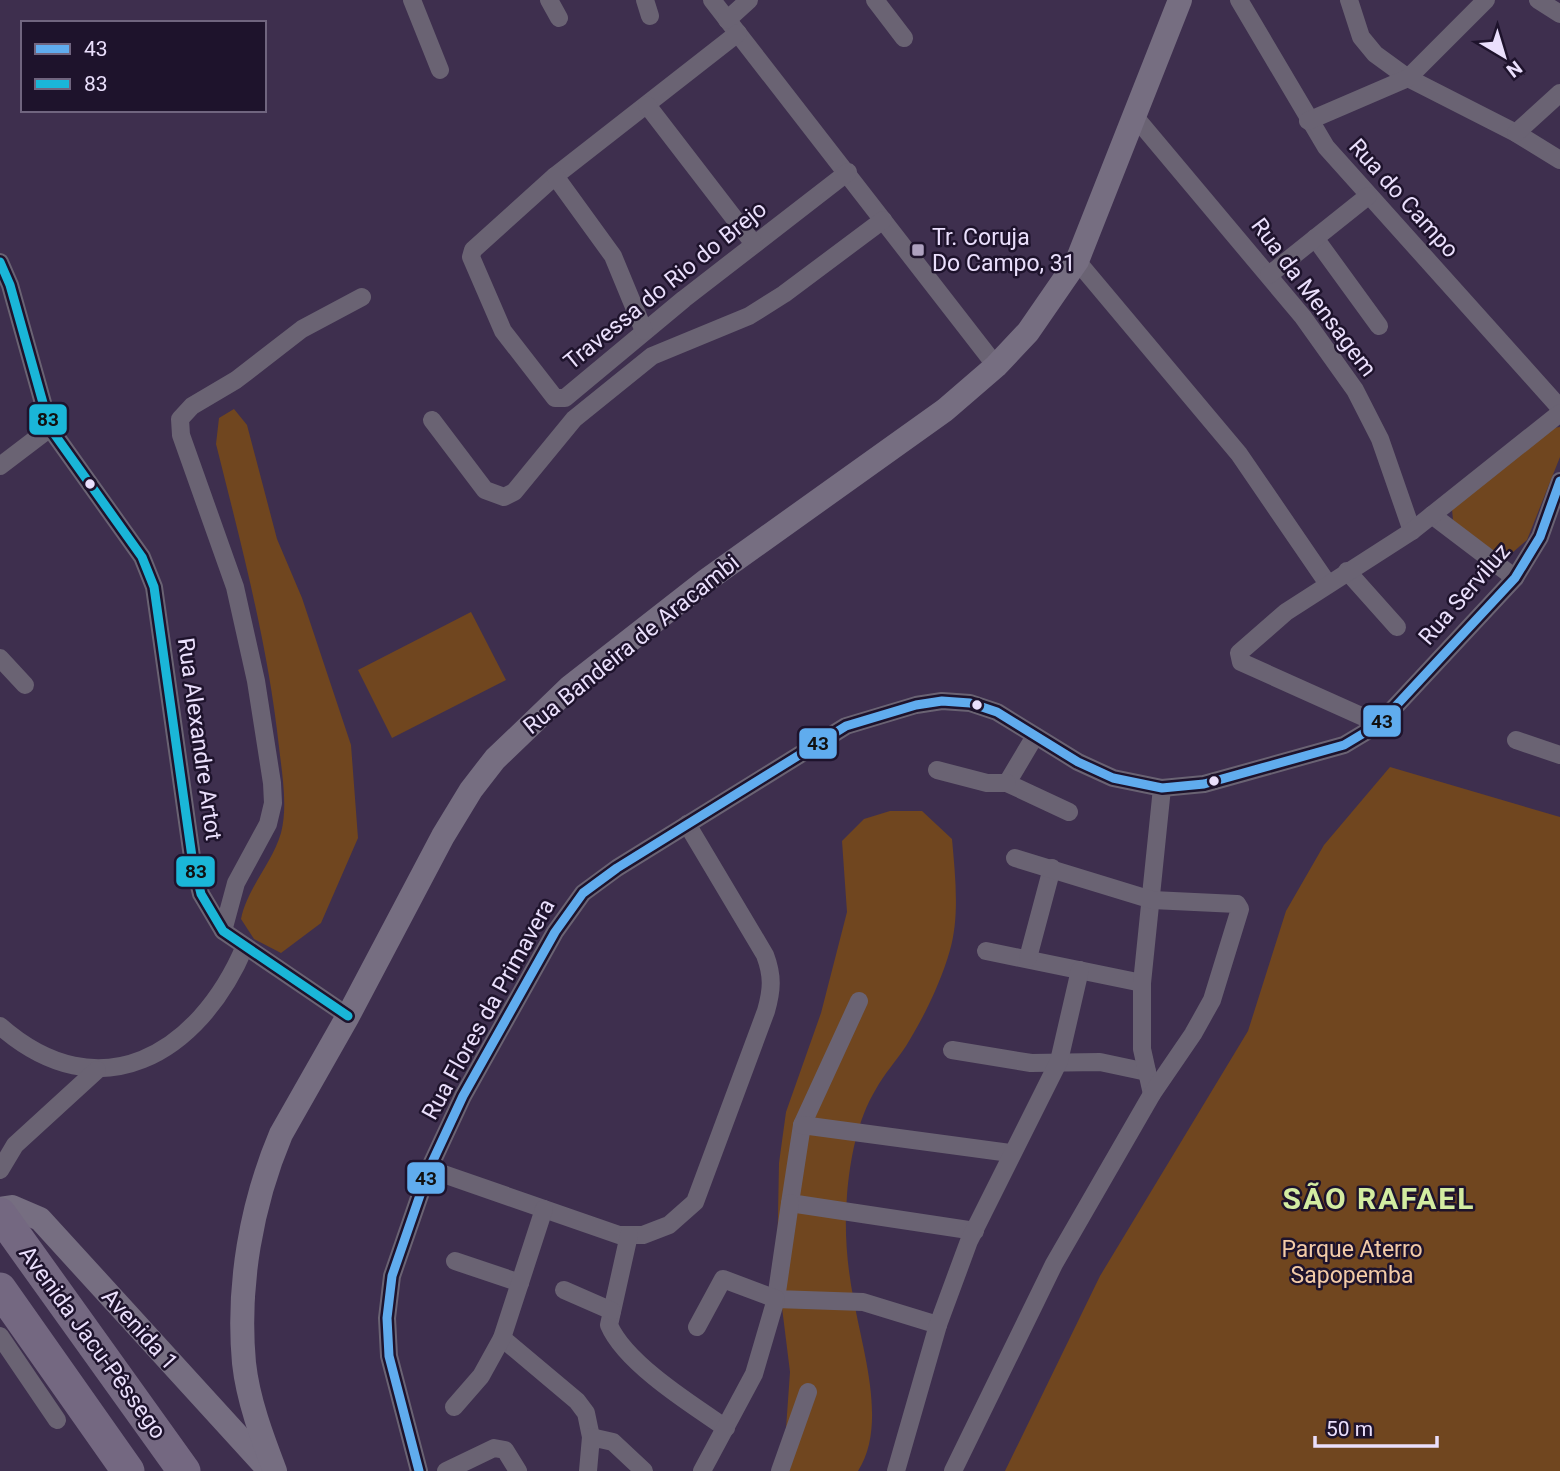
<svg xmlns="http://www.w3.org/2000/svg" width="1560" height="1471" viewBox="0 0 1560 1471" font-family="Roboto,sans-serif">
  <rect width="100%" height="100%" fill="#3e2f4e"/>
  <!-- green -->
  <g fill="#70461f">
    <path d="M234,409L247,425L277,539L302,598L351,745L358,838L321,923L281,953L254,939L241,919C247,888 272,864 281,833C288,806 282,774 279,747C268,644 241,544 216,444L219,418Z"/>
    <path d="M1560,427V457L1527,540L1512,553L1493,555L1453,520L1452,509L1553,428Z"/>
    <path d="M471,612L506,680L392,738L358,670Z"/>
    <path d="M1390,767L1560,817V1471H1005L1100,1276L1248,1031L1286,911L1324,845Z"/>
    <path d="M890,811H922L952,839C955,874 960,915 950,950C941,982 924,1017 906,1046C897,1060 884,1074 876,1089C857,1120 850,1160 847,1195C844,1230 847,1267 854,1301C862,1349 888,1425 858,1471H783L790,1372L777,1267L779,1163L786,1112L821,1013L847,912L842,841L864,819Z"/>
  </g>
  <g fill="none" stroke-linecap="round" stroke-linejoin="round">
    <!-- street -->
    <g stroke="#6a6373" stroke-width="18">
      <path d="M412,0L440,70"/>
      <path d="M549,0L559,18"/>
      <path d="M645,0L650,16"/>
      <path d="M712,0L996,366"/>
      <path d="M875,0L904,38"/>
      <path d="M1239,0L1326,147L1560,408"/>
      <path d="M1349,0L1361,37L1375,54L1408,78L1516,133L1560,160"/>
      <path d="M1538,0L1560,14"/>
      <path d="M727,20L749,0"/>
      <path d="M738,33L555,176L473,250L471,257L503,331L555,398H565L684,299L848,172"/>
      <path d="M647,105L754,244"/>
      <path d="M1136,118L1303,317L1355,390L1380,439L1412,531"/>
      <path d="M1308,121L1408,78L1486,0"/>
      <path d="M1516,133L1560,93"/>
      <path d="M555,176L613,256L644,331"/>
      <path d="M1315,238L1379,326"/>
      <path d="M1077,261L1239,454L1328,584"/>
      <path d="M0,262L10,285L50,428L142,557L154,587L192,857L201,894L223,931L348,1016"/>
      <path d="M1269,275L1368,196"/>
      <path d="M432,420L485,490L504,497L514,492L574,419L652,356L749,316L784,294L883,220"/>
      <path d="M0,466L50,428"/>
      <path d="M1432,515L1515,578"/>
      <path d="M1347,571L1397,627"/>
      <path d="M0,658L25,685"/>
      <path d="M1379,724L1241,662L1239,653L1286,612L1412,531L1560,413"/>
      <path d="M1035,736L1007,783L1069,812"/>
      <path d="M1516,740L1560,755"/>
      <path d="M937,770L987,783H1007"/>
      <path d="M223,931L236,883L268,824L273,803L272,783L256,681L235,587L181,435L180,419L192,406L236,380L302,329L362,297"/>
      <path d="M986,951L1142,983"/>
      <path d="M1028,958L1052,868"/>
      <path d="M859,1001L802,1125L790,1203L975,1231"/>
      <path d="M0,1026C99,1113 199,1055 245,946"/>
      <path d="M952,1050L1031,1063L1100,1062L1147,1072"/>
      <path d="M1152,1094L1142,1049V983L1162,788"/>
      <path d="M802,1125L1010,1153"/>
      <path d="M429,1169L619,1235H643L669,1225L695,1202L766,1011C772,990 773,976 765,955L687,824"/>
      <path d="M0,1170L15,1145L97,1070"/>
      <path d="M790,1203L776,1299L863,1302L938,1325"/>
      <path d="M629,1235L609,1325C625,1363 692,1405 726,1428"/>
      <path d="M455,1261L520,1283"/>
      <path d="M564,1290L612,1311"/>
      <path d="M697,1327L723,1279L776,1299L754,1374L702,1471"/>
      <path d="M0,1336L57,1420"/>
      <path d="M502,1338L577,1401L586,1413L591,1437"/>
      <path d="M454,1407L481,1376L502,1338L544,1209"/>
      <path d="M419,1471L389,1356L387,1318L392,1276L429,1169L463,1096L555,932L583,893L617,868L846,726L916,705L942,701L970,703L997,712L1078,762L1113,778L1162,788L1204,784L1344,745L1379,724L1515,578L1540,537L1560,481"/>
      <path d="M446,1471L494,1448L505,1450L518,1471"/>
      <path d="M588,1471L591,1437L613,1442L644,1471"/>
      <path d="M780,1471L808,1392"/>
      <path d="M896,1471L938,1325L969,1241L1059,1061L1080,970"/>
      <path d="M953,1471L1054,1264L1152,1094L1193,1034L1212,1000L1240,909L1237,904L1152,900L1015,858"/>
    </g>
    <!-- secondary -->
    <g stroke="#766e81" stroke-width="24">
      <path d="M0,1209L12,1207L40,1219L269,1470"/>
      <path d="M275,1471C262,1437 248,1400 244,1363C237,1286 251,1205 281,1134L348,1016L443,836L471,790L495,759L570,687L707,580L945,410L996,366L1028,332L1077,261L1180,0"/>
    </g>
    <!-- highway -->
    <g stroke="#746881" stroke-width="33">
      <path d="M0,1214L184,1471"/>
      <path d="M0,1289L128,1471"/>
    </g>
    <!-- bus-1 casing -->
    <g stroke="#1e132c" stroke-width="14">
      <path id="bus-1" d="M419,1471L389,1356L387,1318L392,1276L429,1169L463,1096L555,932L583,893L617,868L846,726L916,705L942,701L970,703L997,712L1078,762L1113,778L1162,788L1204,784L1344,745L1379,724L1515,578L1540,537L1560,481"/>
    </g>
    <!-- bus-2 casing -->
    <g stroke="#1e132c" stroke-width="14">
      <path id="bus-2" d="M0,262L10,285L50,428L142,557L154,587L192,857L201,894L223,931L348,1016"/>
    </g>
    <!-- bus-1 -->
    <use href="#bus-1" stroke="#60acee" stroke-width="9"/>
    <!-- bus-2 -->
    <use href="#bus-2" stroke="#1ab6d8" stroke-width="9"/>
  </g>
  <!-- markers -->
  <rect fill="#aea1bf" stroke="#1e132c" stroke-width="2.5" x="911" y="243" width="14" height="14" rx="3.5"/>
  <g fill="#eadffc" stroke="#1e132c" stroke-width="2.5">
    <circle cx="90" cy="484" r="6"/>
    <circle cx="977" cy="705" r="6"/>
    <circle cx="1214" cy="781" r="6"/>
  </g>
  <g text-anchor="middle" stroke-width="5" stroke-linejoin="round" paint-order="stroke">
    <!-- street labels -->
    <g font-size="23" fill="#eadffc" stroke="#1e132c">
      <text transform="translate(1404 198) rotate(48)" y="8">Rua do Campo</text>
      <text transform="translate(665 285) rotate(-39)" y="8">Travessa do Rio do Brejo</text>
      <text transform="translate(1314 297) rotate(53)" y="8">Rua da Mensagem</text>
      <text transform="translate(1464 594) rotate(-49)" y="8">Rua Serviluz</text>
      <text transform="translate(631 644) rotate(-39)" y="8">Rua Bandeira de Aracambi</text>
      <text transform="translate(200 739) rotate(82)" y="8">Rua Alexandre Artot</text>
      <text transform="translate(488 1009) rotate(-61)" y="8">Rua Flores da Primavera</text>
      <text transform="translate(140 1329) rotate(48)" y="8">Avenida 1</text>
      <text transform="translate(93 1342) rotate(54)" y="8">Avenida Jacu-Pêssego</text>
    </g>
    <!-- poi labels -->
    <g font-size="23" fill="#eadffc" stroke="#1e132c" text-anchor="start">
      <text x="932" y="245">Tr. Coruja<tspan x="932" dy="26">Do Campo, 31</tspan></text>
    </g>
    <!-- park labels -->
    <g font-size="23" fill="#f3cba7" stroke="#1e132c">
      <text x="1352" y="1257">Parque Aterro<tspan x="1352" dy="26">Sapopemba</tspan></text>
    </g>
    <!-- district labels -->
    <g font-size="30" font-weight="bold" letter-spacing="2" fill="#d3eca1" stroke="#1e132c">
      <text x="1379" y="1209">SÃO RAFAEL</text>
    </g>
  </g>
  <g stroke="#1e132c" stroke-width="2.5">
    <rect x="28" y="403" width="40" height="33" rx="7" fill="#1ab6d8"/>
    <rect x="1362" y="704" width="40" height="34" rx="7" fill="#60acee"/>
    <rect x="798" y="727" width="40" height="33" rx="7" fill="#60acee"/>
    <rect x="175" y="855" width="41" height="33" rx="7" fill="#1ab6d8"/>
    <rect x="406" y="1161" width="40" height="34" rx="7" fill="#60acee"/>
  </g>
  <g font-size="19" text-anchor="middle" font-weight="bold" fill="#111">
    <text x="48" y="426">83</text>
    <text x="1382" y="728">43</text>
    <text x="818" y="750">43</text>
    <text x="196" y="878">83</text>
    <text x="426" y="1185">43</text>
  </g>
  <!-- legend -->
  <rect x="21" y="21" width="245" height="91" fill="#1e132c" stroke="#70657f" stroke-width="2"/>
  <rect x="35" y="44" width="35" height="10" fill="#60acee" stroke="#70657f" stroke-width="2"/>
  <text x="84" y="56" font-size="21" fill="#eadffc">43</text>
  <rect x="35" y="79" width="35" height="10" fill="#1ab6d8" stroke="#70657f" stroke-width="2"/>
  <text x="84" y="91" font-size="21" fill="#eadffc">83</text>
  <!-- north arrow -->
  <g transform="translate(1504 56) rotate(142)" stroke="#1e132c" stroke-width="5" paint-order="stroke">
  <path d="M0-5L12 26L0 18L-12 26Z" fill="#eadffc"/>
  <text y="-10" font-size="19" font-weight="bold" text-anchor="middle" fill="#eadffc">N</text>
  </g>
  <!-- scale -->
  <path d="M1315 1436v10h122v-10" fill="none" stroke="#eadffc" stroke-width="3.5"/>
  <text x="1326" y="1436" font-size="21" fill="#eadffc" stroke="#1e132c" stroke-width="5" paint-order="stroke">50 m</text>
</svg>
